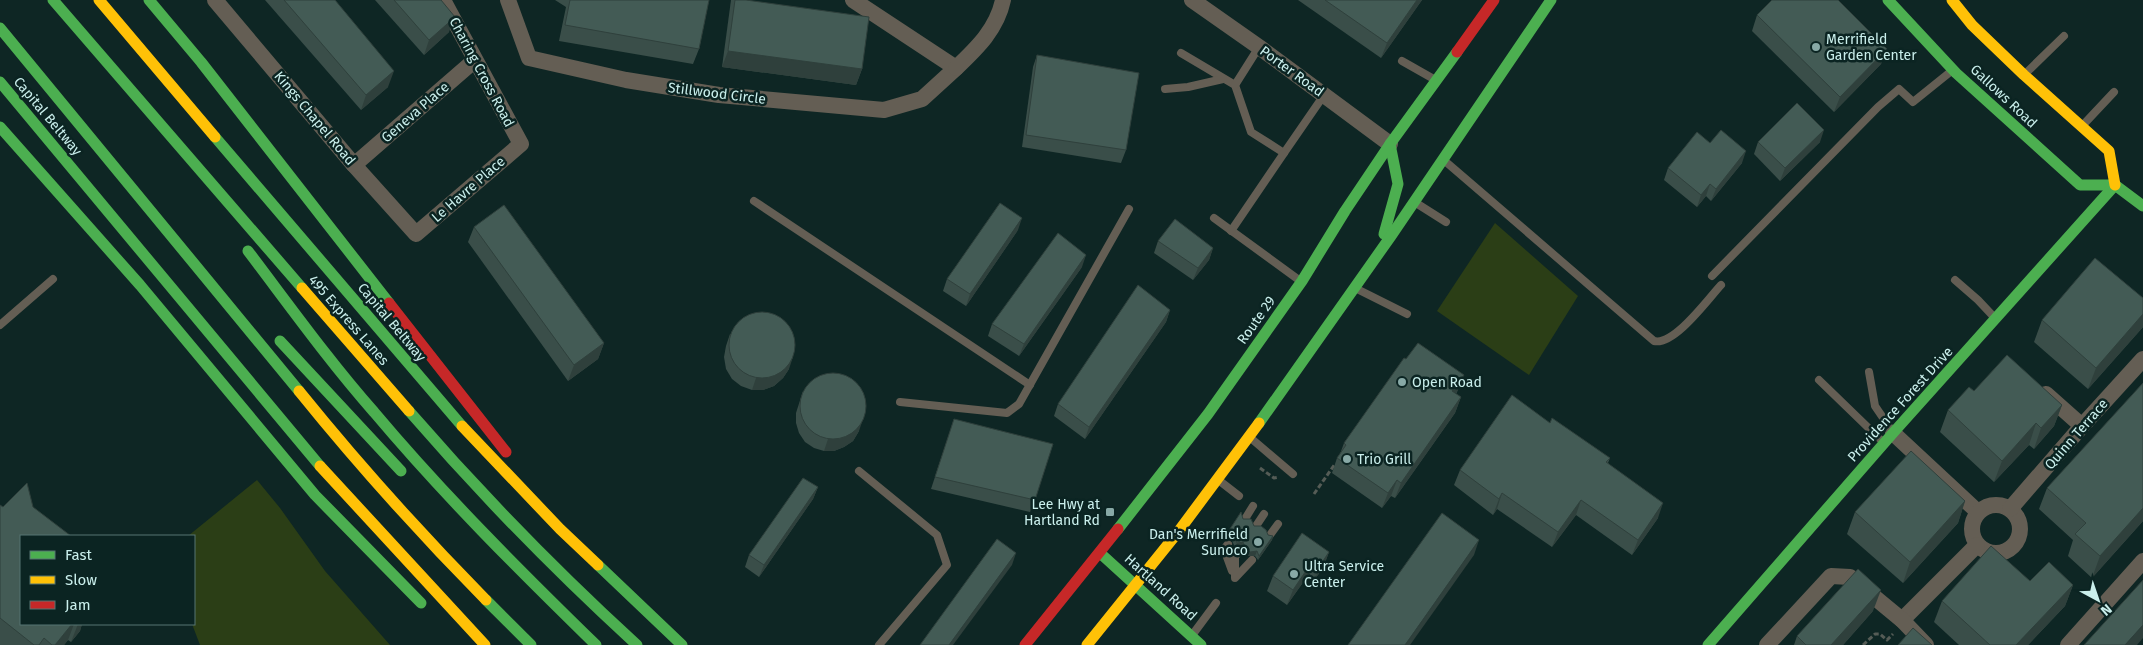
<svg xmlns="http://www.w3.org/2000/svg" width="2143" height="645" viewBox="0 0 2143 645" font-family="'Fira Sans',sans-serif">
  <rect width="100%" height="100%" fill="#0e2624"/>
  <!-- green -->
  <g fill="#2b3e16">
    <path d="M1495,223L1578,296L1529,375L1437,311Z"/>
    <path d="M257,480L280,508L325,571L390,645H200L192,624H194V536H188Z"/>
  </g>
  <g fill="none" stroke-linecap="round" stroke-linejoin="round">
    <!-- path -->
    <g stroke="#555c56" stroke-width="3" stroke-dasharray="5 2.5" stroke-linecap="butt">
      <path d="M1260,468L1274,478L1279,477"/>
      <path d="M1314,494L1335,464"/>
      <path d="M1863,645L1875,634H1880L1887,640L1893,634"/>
    </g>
    <!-- lane -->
    <g stroke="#645e54" stroke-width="8">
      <path d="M1181,53L1235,85L1251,132L1284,153L1324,95"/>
      <path d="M1402,61L1432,78"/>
      <path d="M2026,73L2064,36"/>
      <path d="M1235,85L1259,47"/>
      <path d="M1165,89L1188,87L1223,79"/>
      <path d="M2083,125L2114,92"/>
      <path d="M1446,162L1654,341C1674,346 1708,299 1721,285"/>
      <path d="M754,201L1030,385"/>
      <path d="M1416,203L1446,222"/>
      <path d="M1214,218L1299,280"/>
      <path d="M1231,231L1284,153"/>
      <path d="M1712,276L1878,107L1899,89L1913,102L1949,73"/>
      <path d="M1955,280L1978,300L1993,316"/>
      <path d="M1357,289L1407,314"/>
      <path d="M0,325L53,279"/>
      <path d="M1869,372L1875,406L1892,431"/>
      <path d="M1819,380L1883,442"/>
      <path d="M900,402L1007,413L1019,404L1129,209"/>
      <path d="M1253,440L1293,474"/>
      <path d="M859,471L937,535L947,565L879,645"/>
      <path d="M1221,482L1239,496"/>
      <path d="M1245,519L1253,506"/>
      <path d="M1256,526L1264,514"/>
      <path d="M1270,535L1278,524"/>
      <path d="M1228,544L1224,549L1232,571"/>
      <path d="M1239,551L1235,557V578L1252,560"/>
      <path d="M1193,634L1216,603"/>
    </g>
    <!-- street -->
    <g stroke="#645e54" stroke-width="16">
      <path d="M215,0L354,165L416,234L521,144L443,0"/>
      <path d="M508,0L529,58L626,80L719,95L884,110L922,99L956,68L853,0"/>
      <path d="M1192,0L1259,47L1390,144"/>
      <path d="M956,68C977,48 997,29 1003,0"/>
      <path d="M354,165L475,60"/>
      <path d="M2046,394L2082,426"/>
      <path d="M1893,433L1978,512"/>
      <circle cx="1996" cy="529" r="24"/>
      <path d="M2010,509L2082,426L2143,359"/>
      <path d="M1902,620L1977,545"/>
      <path d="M1767,645L1831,576L1850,577L1902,620L1926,645"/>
      <path d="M2068,645L2143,561"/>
    </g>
    <!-- fast -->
    <g stroke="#4caf50" stroke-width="11">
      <path d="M53,0L302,288"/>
      <path d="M149,0L201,62L389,303"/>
      <path d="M1888,0L1956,73L2080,185H2115L2143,206"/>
      <path d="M0,28L299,391"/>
      <path d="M0,82L320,466"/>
      <path d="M0,127L140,285L315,495L421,603"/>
      <path d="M215,137L462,426"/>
      <path d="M1384,234L1398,184L1390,144"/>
      <path d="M248,251C289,305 329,361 374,412C443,494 519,570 596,645"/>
      <path d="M280,341L401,471"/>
      <path d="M409,411C480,493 557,572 637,645"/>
      <path d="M1259,423L1391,236L1551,0"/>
      <path d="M1118,529L1208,414L1302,281L1345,211L1390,144L1457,52"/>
      <path d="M1100,553L1201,645"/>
      <path d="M598,565L682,645"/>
      <path d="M486,600L531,645"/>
      <path d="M1708,645L1893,433L2115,185"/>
    </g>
    <!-- slow -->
    <g stroke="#ffc107" stroke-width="11">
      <path d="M99,0L215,137"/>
      <path d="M1952,0L1972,25L2024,75L2109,151L2115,185"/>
      <path d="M302,288L409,411"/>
      <path d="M299,391C358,464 420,533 486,600"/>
      <path d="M462,426L560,529L598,565"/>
      <path d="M320,466L485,645"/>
      <path d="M1087,645L1178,532L1259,423"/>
    </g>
    <!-- jam -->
    <g stroke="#c62828" stroke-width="11">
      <path d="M1457,52L1494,0"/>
      <path d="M389,303L506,452"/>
      <path d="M1025,645L1118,529"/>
    </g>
  </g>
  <!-- wall -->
  <g fill="#3a4e49">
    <path d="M265,0H335L388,87L361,110Z"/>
    <path d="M375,0H441L449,32L424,55Z"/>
    <path d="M555,0H709L699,49L693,64L559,41L566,7Z"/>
    <path d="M731,0H746L862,69L856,85L722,67Z"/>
    <path d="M1298,0H1422L1381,58Z"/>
    <path d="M1757,15L1887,49L1881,64L1834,112L1752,31Z"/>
    <path d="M1037,55L1126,150L1121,163L1022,147L1033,67Z"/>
    <path d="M1758,142H1820L1780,181L1754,154Z"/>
    <path d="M1710,143L1742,163L1711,201L1706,196L1697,207L1664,180L1668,168Z"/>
    <path d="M474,227L604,343L598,359L568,381L468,242Z"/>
    <path d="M1018,230L966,306L943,291L947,279Z"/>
    <path d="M1158,241L1213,248L1209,260L1193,280L1154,253Z"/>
    <path d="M1082,267L1019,356L988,336L992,324Z"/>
    <path d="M2143,298V327L2088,389L2034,342L2042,320Z"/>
    <path d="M1170,310L1166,322L1085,439L1054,416L1058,404Z"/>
    <path d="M730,334L789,369L783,378L774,386L763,390H752L741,386L732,379L726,369L724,357L726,346Z"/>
    <path d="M2143,383V521L2092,578L2068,556L2073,540L2039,509L2047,488Z"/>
    <path d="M1458,390L1456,394L1461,397L1455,413L1395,498L1391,496L1382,508L1332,473L1337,458L1340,454L1344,443Z"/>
    <path d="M803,391L859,431L853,441L844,447L834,451H824L814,448L805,442L799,433L796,423V413Z"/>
    <path d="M1974,391L2062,405L2054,426L2034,449L2029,445L1994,482L1940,432L1948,410Z"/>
    <path d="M954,419L1035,500L1030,512L931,489Z"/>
    <path d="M1550,423L1610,458L1608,463L1658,518L1632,555L1576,515L1552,547L1497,509L1493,515L1454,485L1460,470Z"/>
    <path d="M818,487L813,499L759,577L745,567L749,555Z"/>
    <path d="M1965,501L1958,523L1903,583L1847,534L1855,512Z"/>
    <path d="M0,505L21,624H82L80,631L71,642L68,640L64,645H0Z"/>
    <path d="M1243,519L1268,535L1273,536L1272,540L1258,560L1255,556H1248L1244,553L1242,546L1235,547L1231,539H1224L1226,535Z"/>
    <path d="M1329,552L1323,568L1315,579L1309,574L1287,605L1267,591L1273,576Z"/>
    <path d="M2030,581L2073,585L2065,606L2028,645H1959L1934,622L1942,601Z"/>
    <path d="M1873,611L1843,645H1794L1797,636Z"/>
  </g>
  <!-- shaded-wall -->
  <g fill="#2f403c">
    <path d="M1417,0H1422L1381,58L1387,43Z"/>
    <path d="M455,17L449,32L424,55L429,40Z"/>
    <path d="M1887,49L1881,64L1834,112L1840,97Z"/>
    <path d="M728,51L862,69L856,85L722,67Z"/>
    <path d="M394,71L388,87L361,110L366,95Z"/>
    <path d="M1824,130L1820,142L1780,181L1785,168Z"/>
    <path d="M1746,151L1742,163L1711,201L1716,189Z"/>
    <path d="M1710,184L1706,196L1697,207L1701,195Z"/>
    <path d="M1022,218L1018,230L966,306L970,294Z"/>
    <path d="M1213,248L1209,260L1193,280L1198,268Z"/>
    <path d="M1086,255L1082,267L1019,356L1024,344Z"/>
    <path d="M1170,310L1166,322L1085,439L1089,427Z"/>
    <path d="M2143,314V327L2088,389L2096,368Z"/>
    <path d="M604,343L598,359L568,381L574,365Z"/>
    <path d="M793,357L789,369L783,378L774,386L763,390H752L756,378Z"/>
    <path d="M1464,375L1458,390L1446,407L1452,391Z"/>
    <path d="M1461,397L1455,413L1395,498L1401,483Z"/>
    <path d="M2062,405L2054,426L2034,449L2041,428Z"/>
    <path d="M863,419L859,431L853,441L844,447L834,451H824L828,439Z"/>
    <path d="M2036,423L2029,445L1994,482L2002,461Z"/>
    <path d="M1397,480L1391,496L1382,508L1388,493Z"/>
    <path d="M818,487L813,499L759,577L764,565Z"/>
    <path d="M1502,493L1497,509L1493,515L1499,499Z"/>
    <path d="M1581,500L1576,515L1552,547L1558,532Z"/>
    <path d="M1965,501L1958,523L1903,583L1910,562Z"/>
    <path d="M1663,503L1658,518L1632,555L1638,540Z"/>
    <path d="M2143,508V521L2092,578L2100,556Z"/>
    <path d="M1226,535H1233L1231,539H1224Z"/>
    <path d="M1273,536L1272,540L1258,560L1259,556Z"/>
    <path d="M1479,540L1474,555L1410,645H1405Z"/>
    <path d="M1243,542L1242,546L1235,547L1237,543Z"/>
    <path d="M1257,551L1255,556H1248L1250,552Z"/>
    <path d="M1329,552L1323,568L1315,579L1321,564Z"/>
    <path d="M1016,553L1012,565L953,645H949Z"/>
    <path d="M1314,559L1309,574L1287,605L1293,590Z"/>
    <path d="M2073,585L2065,606L2028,645H2016Z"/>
    <path d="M1881,590L1873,611L1843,645H1831Z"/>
    <path d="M72,624H74L68,640L64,645H55Z"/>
    <path d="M78,624H82L80,631L71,642Z"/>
    <path d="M2143,625V638L2137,645H2125Z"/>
  </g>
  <!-- building -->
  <g fill="#435b55" stroke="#2f403c">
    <path d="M284,0H335L394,71L366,95Z"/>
    <path d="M394,0H441L455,17L429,40Z"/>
    <path d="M570,0H709L699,49L565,25Z"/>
    <path d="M735,0H746L869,17L862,69L728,51Z"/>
    <path d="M1325,0H1417L1387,43Z"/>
    <path d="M1772,0H1838L1887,49L1840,97L1757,15Z"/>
    <path d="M1037,55L1139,73L1126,150L1026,135Z"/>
    <path d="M1797,103L1824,130L1785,168L1758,142Z"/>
    <path d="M1721,130L1746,151L1716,189L1710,184L1701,195L1668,168L1697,132L1710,143Z"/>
    <path d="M1000,203L1022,218L970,294L947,279Z"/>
    <path d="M504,205L604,343L574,365L474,227Z"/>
    <path d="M1175,219L1213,248L1198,268L1158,241Z"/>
    <path d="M1058,233L1086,255L1024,344L992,324Z"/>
    <path d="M2095,258L2143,298V314L2096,368L2042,320Z"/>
    <path d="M1138,285L1170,310L1089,427L1058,404Z"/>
    <circle cx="762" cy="345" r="33"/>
    <path d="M1418,343L1464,375L1452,391L1461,397L1401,483L1397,480L1388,493L1337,458L1346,445L1344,443L1404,358L1406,359Z"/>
    <path d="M2007,355L2062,405L2041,428L2036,423L2002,461L1948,410L1969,387L1974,391Z"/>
    <circle cx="833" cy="406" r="33"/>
    <path d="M2143,383V508L2100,556L2075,534L2086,523L2047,488Z"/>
    <path d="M1512,395L1550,423L1552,418L1610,458L1606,462L1663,503L1638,540L1581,500L1558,532L1502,493L1499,499L1460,470Z"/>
    <path d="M954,419L1053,444L1035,500L935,477Z"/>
    <path d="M1911,451L1965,501L1910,562L1855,512Z"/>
    <path d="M803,478L818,487L764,565L749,555Z"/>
    <path d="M27,483L33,507L71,536H21V624H72L55,645H52L44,638L39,645H34L0,618V505L3,507Z"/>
    <path d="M1241,512L1243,519H1251L1254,526H1261L1266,530L1268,535L1273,536L1259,556L1257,551L1250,552L1246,549L1243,542L1237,543L1233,535H1226Z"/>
    <path d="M1442,513L1479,540L1405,645H1348Z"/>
    <path d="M1302,533L1329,552L1321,564L1314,559L1293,590L1273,576Z"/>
    <path d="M997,539L1016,553L949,645H920Z"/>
    <path d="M1991,546L2030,581L2049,562L2073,585L2016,645H1990L1942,601Z"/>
    <path d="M1858,569L1881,590L1831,645H1806L1797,636Z"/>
    <path d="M2143,580V625L2125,645H2084Z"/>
    <path d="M1913,628L1932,645H1898Z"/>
  </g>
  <!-- markers -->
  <g fill="#88a9a6" stroke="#0b2422" stroke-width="2">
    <circle cx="1816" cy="47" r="5"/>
    <circle cx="1402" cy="382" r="5"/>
    <circle cx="1347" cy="459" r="5"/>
    <rect x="1105" y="507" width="10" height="10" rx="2.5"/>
    <circle cx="1258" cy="542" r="5"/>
    <circle cx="1294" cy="574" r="5"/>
  </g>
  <g text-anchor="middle" stroke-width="5" stroke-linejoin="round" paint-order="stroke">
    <!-- poi labels -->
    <g font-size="14" fill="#caefec" stroke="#0b2422" text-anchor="start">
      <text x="1826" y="44">Merrifield<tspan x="1826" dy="16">Garden Center</tspan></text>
      <text x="1412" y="387">Open Road</text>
      <text x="1357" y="464">Trio Grill</text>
      <text x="1100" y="509" text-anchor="end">Lee Hwy at<tspan x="1100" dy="16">Hartland Rd</tspan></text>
      <text x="1248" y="539" text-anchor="end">Dan's Merrifield<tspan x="1248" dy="16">Sunoco</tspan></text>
      <text x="1304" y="571">Ultra Service<tspan x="1304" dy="16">Center</tspan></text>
    </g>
    <!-- street labels -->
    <g font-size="14" fill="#caefec" stroke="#0b2422">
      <text transform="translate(1292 71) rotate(36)" y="5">Porter Road</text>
      <text transform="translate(482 72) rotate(62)" y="5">Charing Cross Road</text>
      <text transform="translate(717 93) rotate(7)" y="5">Stillwood Circle</text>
      <text transform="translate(2004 96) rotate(43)" y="5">Gallows Road</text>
      <text transform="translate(415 112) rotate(-41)" y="5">Geneva Place</text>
      <text transform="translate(48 116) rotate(50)" y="5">Capital Beltway</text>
      <text transform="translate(315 118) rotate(50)" y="5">Kings Chapel Road</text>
      <text transform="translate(468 189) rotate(-41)" y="5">Le Havre Place</text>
      <text transform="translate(349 320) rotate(49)" y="5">495 Express Lanes</text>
      <text transform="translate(1256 320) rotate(-55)" y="5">Route 29</text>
      <text transform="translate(392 322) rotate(50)" y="5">Capital Beltway</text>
      <text transform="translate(1900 404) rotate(-48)" y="5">Providence Forest Drive</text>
      <text transform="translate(2076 434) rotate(-49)" y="5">Quinn Terrace</text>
      <text transform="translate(1161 587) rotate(42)" y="5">Hartland Road</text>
    </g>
  </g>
  <!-- legend -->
  <rect x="20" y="535" width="175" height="90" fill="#0b2422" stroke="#577573"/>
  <rect x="30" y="551" width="25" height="8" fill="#4caf50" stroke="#577573"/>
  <text x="65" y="560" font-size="15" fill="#caefec">Fast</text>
  <rect x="30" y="576" width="25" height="8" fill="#ffc107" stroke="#577573"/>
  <text x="65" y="585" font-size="15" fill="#caefec">Slow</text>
  <rect x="30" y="601" width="25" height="8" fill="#c62828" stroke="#577573"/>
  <text x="65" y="610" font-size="15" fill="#caefec">Jam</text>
  <!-- north arrow -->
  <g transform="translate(2098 600) rotate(140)" stroke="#0b2422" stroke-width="4" paint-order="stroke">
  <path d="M0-4L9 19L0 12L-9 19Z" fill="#caefec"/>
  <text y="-8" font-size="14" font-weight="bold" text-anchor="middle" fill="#caefec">N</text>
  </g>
</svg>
